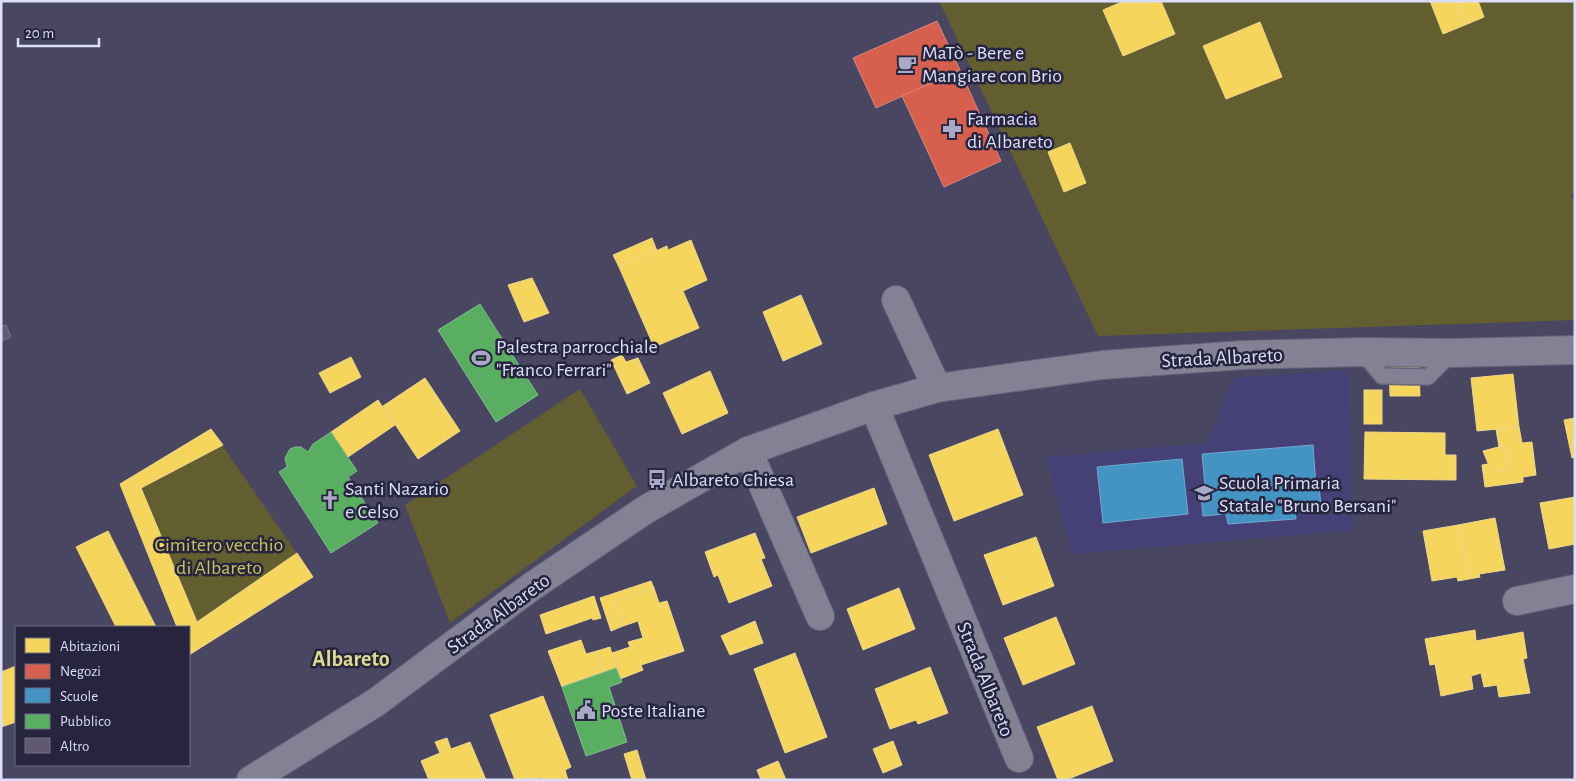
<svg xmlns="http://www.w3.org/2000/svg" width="1576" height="781" viewBox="0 0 1576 781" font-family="'Alegreya Sans',sans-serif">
  <rect width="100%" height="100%" fill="#484661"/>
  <!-- built -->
  <path fill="#454177" d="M1349,370L1353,530L1072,554L1046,457L1207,443L1233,378Z"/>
  <!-- green -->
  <g fill="#625e30">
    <path d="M939,1H1575V193L1571,195L1575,204V320L1098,336Z"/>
    <path d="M580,389L637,486L450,623L405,505Z"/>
    <path d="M211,429L313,577L189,655V627H177L120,484Z"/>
  </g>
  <!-- homes -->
  <g fill="#f6d55c" stroke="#eed78c">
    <path d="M1124,1H1161L1175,34L1123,56L1103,10Z"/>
    <path d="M1430,1H1456L1465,25L1443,34Z"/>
    <path d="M1456,1H1478L1484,17L1465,25Z"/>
    <path d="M1260,22L1282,77L1226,99L1203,46Z"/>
    <path d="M1070,143L1086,183L1064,192L1048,152Z"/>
    <path d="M652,238L657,251L619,267L613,255Z"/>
    <path d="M691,240L707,280L683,291L699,328L654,347L619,267L667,246L668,250Z"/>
    <path d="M532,278L549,313L524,322L508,285Z"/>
    <path d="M801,295L822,344L783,361L763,312Z"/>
    <path d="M622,355L626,362L638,358L650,383L627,394L611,360Z"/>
    <path d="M351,357L361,377L330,393L319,373Z"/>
    <path d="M1389,367H1419L1420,396H1390Z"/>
    <path d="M710,371L728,413L682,434L663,393Z"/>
    <path d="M1513,374L1519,427L1477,431L1471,378Z"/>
    <path d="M425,378L460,431L418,459L383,406Z"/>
    <rect x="1364" y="390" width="18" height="34"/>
    <path d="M378,400L395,425L348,457L331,432Z"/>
    <path d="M1575,418V457L1572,458L1564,420Z"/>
    <path d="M1519,427L1522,443L1532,442L1536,475L1523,477V482L1485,487L1482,465L1488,464L1492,473L1510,468L1506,445L1499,447L1496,429Z"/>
    <path d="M211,429L223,445L141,488L197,622L297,553L313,577L189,655V627H177L120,484Z"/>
    <path d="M998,429L1023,495L954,521L929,455Z"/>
    <path d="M1365,432L1445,433V455H1456V480L1364,479Z"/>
    <path d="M1506,445L1510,468L1492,473L1483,451Z"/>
    <path d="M874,488L887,524L811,553L797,517Z"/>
    <path d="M1575,497V544L1549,549L1540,503Z"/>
    <path d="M1495,518L1505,570L1479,574L1480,577L1469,579L1458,525Z"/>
    <path d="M1458,525L1469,579L1458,581L1457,577L1432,581L1423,531Z"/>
    <path d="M108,531L156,627H116L76,547Z"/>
    <path d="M755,533L765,558L761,559L772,586L729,603L718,575L714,577L705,552Z"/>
    <path d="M1036,537L1054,586L1003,605L984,555Z"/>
    <path d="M651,581L654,588L614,602L619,620L621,619L623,626L611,631L600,598Z"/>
    <path d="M654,588L659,603L667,601L684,651L641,665L643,670L620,679L612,653L630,647L628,642L643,638L638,621L623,626L621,619L619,620L614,602Z"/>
    <path d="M899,588L915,629L863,650L847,609Z"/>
    <path d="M594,596L601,618L593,620L592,618L546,634L540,615Z"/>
    <path d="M1056,617L1075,664L1023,685L1004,638Z"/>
    <path d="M755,621L763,643L730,655L721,636Z"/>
    <path d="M1475,630L1476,641L1523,632L1527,658L1523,659L1530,693L1499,697L1497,685L1484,687L1481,673L1471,676L1473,689L1441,696L1435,664L1430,665L1425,639Z"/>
    <path d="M581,640L586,654L597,651L603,666L594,669L595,675L562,687L548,651Z"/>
    <path d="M610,647L616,668L595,675L594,669L603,666L597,651Z"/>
    <path d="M795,653L827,737L785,753L754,669Z"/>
    <path d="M16,666V722L1,727V672Z"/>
    <path d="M930,667L948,713L918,724L916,720L890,729L875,689Z"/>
    <path d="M543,696L571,767L565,770L568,780H543V778L515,780L490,715Z"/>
    <path d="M1092,706L1113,761L1066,780H1058L1037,727Z"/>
    <path d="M447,738L451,749L470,742L486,780H429L421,761L440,753L435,742Z"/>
    <path d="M893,741L902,765L883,773L873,749Z"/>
    <path d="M637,750L646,780H632L624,754Z"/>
    <path d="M778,761L786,780H761L757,770Z"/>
  </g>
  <!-- shops -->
  <g fill="#d6604d" stroke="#d88682">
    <path d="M937,21L960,70L876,108L853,58Z"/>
    <path d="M960,70L1001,161L944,187L902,96Z"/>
  </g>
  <!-- schools -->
  <g fill="#4393c3" stroke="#71a9d4">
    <path d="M1313,445L1316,486H1319L1321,506L1295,509L1296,519L1228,524L1226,514L1203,516L1201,496H1206L1202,454Z"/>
    <path d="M1182,459L1188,514L1103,523L1097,467Z"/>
  </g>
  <!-- public -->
  <g fill="#5aae61" stroke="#81bc90">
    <path d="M480,304L538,395L496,422L438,330Z"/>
    <path d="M331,432L357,471L348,477L378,523L331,553L279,472L287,467L285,458L290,449L295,447H301L308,452L313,444Z"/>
    <path d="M616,668L622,682L609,687L627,742L586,756L562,687Z"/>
  </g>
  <!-- building -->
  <path fill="#605970" stroke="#79738a" d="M6,325L11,337L1,341V326Z"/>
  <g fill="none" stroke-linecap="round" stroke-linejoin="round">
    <!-- service casing -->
    <g stroke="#64647a" stroke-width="18">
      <path id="service" d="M1362,352L1382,376L1428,377L1452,353"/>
    </g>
    <!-- minor casing -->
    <g stroke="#64647a" stroke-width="30">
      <g id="minor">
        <path d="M896,300L937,388"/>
        <path d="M874,406L1019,758"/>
        <path d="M748,451L820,616"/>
        <path d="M1517,601L1575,589"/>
      </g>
    </g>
    <!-- tertiary casing -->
    <g stroke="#64647a" stroke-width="30">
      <path id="tertiary" d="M251,780L375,703L531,587L645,510L748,451L874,406L937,388L1102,365L1243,355L1362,352L1452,353L1575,350"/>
    </g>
    <!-- service -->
    <use href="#service" stroke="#828294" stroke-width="15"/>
    <!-- minor -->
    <use href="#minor" stroke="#828294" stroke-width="28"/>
    <!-- tertiary -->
    <use href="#tertiary" stroke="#828294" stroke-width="28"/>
  </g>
  <!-- icons -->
  <defs>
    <g id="cafe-bare" transform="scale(1.5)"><path d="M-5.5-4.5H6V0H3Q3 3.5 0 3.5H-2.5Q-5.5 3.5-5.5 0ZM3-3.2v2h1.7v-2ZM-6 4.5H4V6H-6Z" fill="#a9a8c6" stroke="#26253d" stroke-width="2.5" paint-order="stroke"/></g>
    <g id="pharmacy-bare" transform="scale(1.5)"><path d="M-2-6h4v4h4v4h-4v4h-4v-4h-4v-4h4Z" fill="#a9a8c6" stroke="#26253d" stroke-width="2.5" paint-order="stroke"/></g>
    <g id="stadium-bare" transform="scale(1.5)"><path d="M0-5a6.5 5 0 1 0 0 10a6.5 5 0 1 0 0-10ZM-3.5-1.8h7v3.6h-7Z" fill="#a9a8c6" stroke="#26253d" stroke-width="2.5" paint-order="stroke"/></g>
    <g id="bus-bare" transform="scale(1.5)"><path d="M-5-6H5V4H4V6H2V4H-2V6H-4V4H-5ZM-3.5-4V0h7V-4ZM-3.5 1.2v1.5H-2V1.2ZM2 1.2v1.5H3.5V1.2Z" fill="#a9a8c6" stroke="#26253d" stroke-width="2.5" paint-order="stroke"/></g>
    <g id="school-bare" transform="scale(1.5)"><path d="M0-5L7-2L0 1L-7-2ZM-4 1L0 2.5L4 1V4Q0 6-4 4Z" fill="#a9a8c6" stroke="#26253d" stroke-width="2.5" paint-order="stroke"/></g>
    <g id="church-bare" transform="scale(1.5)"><path d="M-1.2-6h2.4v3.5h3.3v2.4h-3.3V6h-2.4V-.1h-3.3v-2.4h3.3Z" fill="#a9a8c6" stroke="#26253d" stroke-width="2.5" paint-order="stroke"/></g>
    <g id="civic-bare" transform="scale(1.5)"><path d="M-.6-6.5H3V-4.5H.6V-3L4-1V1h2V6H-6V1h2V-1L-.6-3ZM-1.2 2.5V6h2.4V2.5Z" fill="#a9a8c6" stroke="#26253d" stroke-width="2.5" paint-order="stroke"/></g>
  </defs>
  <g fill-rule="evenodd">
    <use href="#cafe-bare" x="907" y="64"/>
    <use href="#pharmacy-bare" x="952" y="129"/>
    <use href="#stadium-bare" x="481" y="358"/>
    <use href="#bus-bare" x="657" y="479"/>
    <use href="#school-bare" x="1204" y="493"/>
    <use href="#church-bare" x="330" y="500"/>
    <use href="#civic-bare" x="586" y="710"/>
  </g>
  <g text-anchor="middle" stroke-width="5" stroke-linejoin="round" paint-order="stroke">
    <!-- poi labels -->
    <g font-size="20" fill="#ddddfc" stroke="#26253d" text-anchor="start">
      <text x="922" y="59">MaTò - Bere e<tspan x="922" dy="23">Mangiare con Brio</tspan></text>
      <text x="967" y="125">Farmacia<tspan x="967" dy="23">di Albareto</tspan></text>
      <text x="496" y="353">Palestra parrocchiale<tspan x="496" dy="23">"Franco Ferrari"</tspan></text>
      <text x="672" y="486">Albareto Chiesa</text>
      <text x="1219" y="489">Scuola Primaria<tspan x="1219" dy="23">Statale "Bruno Bersani"</tspan></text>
      <text x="345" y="495">Santi Nazario<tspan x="345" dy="23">e Celso</tspan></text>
      <text x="601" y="717">Poste Italiane</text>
    </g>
    <!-- street labels -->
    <g font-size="20" fill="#ddddfc" stroke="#26253d">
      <text transform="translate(1222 357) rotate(-3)" y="7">Strada Albareto</text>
      <text transform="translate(498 613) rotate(-36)" y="7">Strada Albareto</text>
      <text transform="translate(986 679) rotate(68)" y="7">Strada Albareto</text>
    </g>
    <!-- park labels -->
    <g font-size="20" fill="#cac45b" stroke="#26253d">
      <text x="219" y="551">Cimitero vecchio<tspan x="219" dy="23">di Albareto</tspan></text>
    </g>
    <!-- quarter labels -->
    <g font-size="22" font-weight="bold" fill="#dfdb8c" stroke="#26253d">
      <text x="351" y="666">Albareto</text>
    </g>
  </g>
  <!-- border -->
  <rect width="1576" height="781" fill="none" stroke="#ddddfc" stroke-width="5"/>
  <!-- legend -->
  <rect x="15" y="626" width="175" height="140" fill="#26253d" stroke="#6f6f89"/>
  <rect x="25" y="638" width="25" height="15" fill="#f6d55c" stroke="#6f6f89"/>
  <text x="60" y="651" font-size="15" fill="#ddddfc">Abitazioni</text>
  <rect x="25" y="664" width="25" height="15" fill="#d6604d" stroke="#6f6f89"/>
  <text x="60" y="676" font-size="15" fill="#ddddfc">Negozi</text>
  <rect x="25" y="688" width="25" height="15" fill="#4393c3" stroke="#6f6f89"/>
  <text x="60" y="701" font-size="15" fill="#ddddfc">Scuole</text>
  <rect x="25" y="714" width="25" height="15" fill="#5aae61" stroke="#6f6f89"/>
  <text x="60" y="726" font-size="15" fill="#ddddfc">Pubblico</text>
  <rect x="25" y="738" width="25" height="15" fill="#605970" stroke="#6f6f89"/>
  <text x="60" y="751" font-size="15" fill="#ddddfc">Altro</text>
  <!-- scale -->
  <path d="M18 38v8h81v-8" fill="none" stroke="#ddddfc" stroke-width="2.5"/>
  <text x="25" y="38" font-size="15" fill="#ddddfc" stroke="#26253d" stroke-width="4" paint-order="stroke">20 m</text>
</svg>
